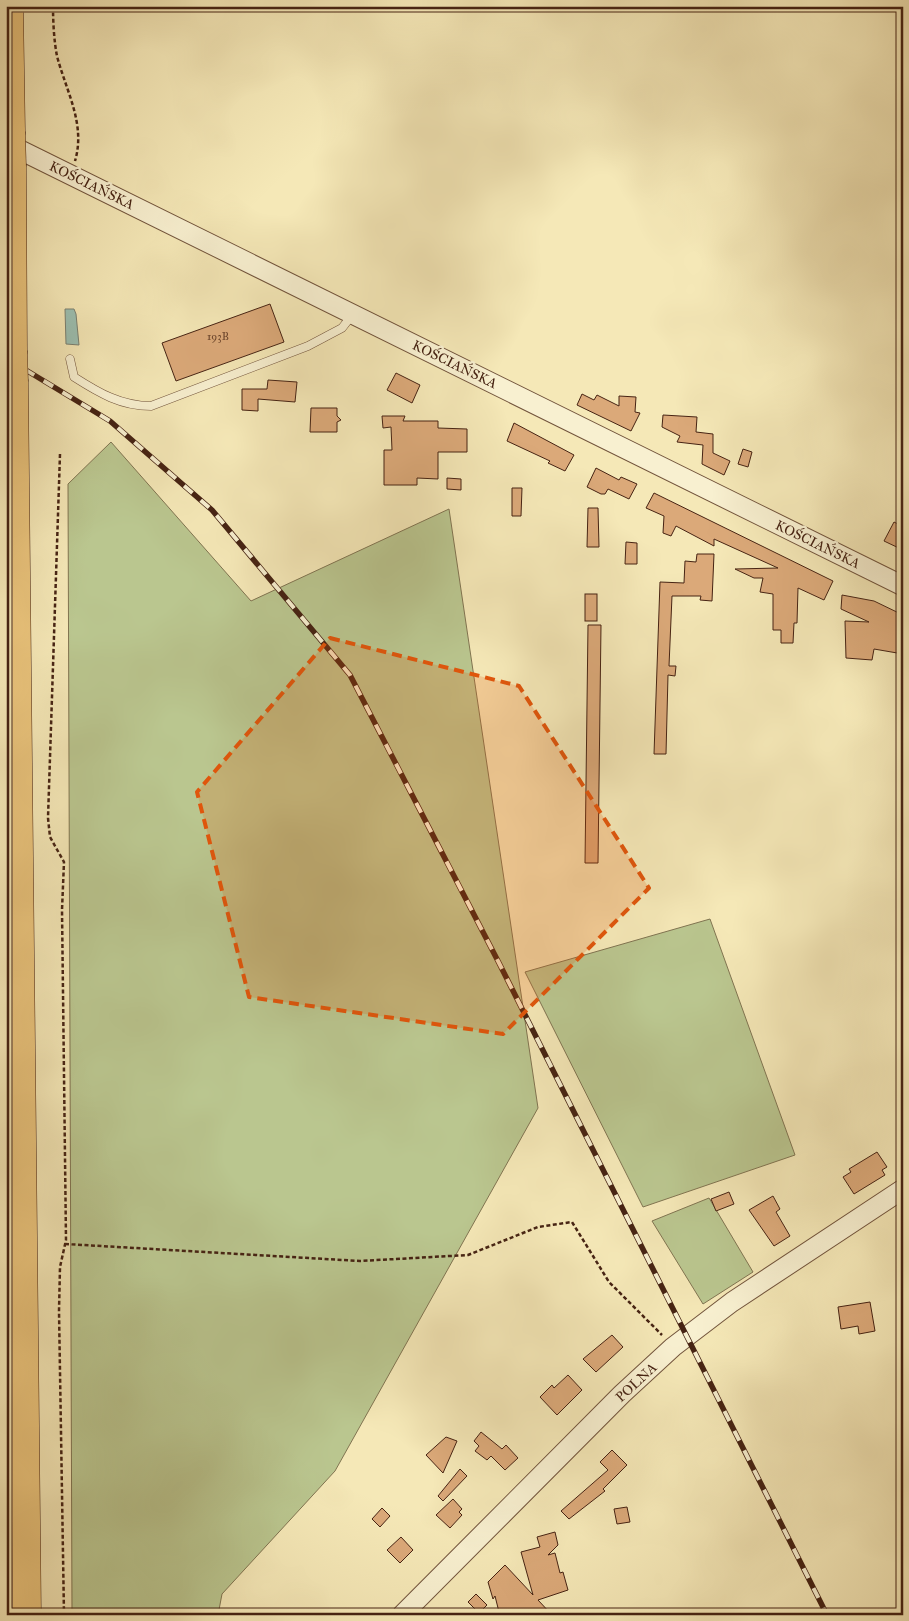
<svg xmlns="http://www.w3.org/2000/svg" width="909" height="1621" viewBox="0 0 909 1621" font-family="'IM FELL Great Primer',serif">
  <rect width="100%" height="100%" fill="#f5e8b7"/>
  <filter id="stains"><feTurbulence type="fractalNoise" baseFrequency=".004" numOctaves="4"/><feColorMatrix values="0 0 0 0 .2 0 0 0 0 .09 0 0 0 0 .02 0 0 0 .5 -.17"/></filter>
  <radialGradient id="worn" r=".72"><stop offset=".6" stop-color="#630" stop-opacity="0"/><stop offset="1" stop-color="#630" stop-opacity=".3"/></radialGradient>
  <!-- green -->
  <g fill="#bac68f" stroke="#807451">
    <path d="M111,442L251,601L449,509L538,1108L335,1471L222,1594L218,1615H72L68,484Z"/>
    <path d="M710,919L795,1155L643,1207L525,972Z"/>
    <path d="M709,1198L753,1272L703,1304L652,1221Z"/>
  </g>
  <!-- water -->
  <path fill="#9cc0b2" stroke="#7a8172" d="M65,309H74L76,314L79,345L66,344Z"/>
  <!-- building -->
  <g fill="#dba979" stroke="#462313">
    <path d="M270,304L284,342L176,381L162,343Z"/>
    <path d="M396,373L420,385L412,403L387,390Z"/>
    <path d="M268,380L297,382L295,402L258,399V411L242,410V389H267Z"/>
    <path d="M582,394L594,400L597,395L619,406V396L636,397L635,412L640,413L631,431L577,405Z"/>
    <path d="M311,408H337V416L341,420L337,422V432H310Z"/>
    <path d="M663,415L697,417L696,432L713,434V453L730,461L724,475L702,464L703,445L677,442L680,436L662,427Z"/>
    <path d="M382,416H405L403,421H438V428L467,429V452H438V479L417,478V485H384V450H392L391,427L383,428Z"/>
    <path d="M514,423L574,455L565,471L548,463L550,461L507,441Z"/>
    <path d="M743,449L752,452L748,467L738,464Z"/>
    <path d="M596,468L619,480L621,477L637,484L629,499L608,489L605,494H601L587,487Z"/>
    <path d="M447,478L461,479V490L447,489Z"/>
    <path d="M512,488H522L521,516H512Z"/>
    <path d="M654,493L833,581L824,600L798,588L797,623H794L793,643H781V630H773V594L760,592L763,578H754L735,569L778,568L714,539V546L676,526L671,536L663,533L664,516L646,508Z"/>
    <path d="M588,508H598L599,547H587Z"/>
    <path d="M894,522L898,524L903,523V550L884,541Z"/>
    <path d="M626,542L637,543V564H625Z"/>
    <path d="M697,554H714L712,601L700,600L701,596H672L669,666H676L675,676L668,675L666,754H654L660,582L684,583L685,561L696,562Z"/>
    <rect x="585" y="594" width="12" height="27"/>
    <path d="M842,595L874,601L903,615V654L874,649L872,660L846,658L845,621L869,622L841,609Z"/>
    <path d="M588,625H601L598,863H585Z"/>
    <path d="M877,1152L887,1167L882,1170L885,1175L854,1194L843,1177L851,1172L849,1169Z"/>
    <path d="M729,1192L734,1204L716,1211L711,1199Z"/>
    <path d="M773,1196L780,1209L776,1212L790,1236L774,1246L749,1210Z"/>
    <path d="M870,1302L875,1331L859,1334L858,1326L841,1329L838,1307Z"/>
    <path d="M612,1335L623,1347L596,1372L583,1359Z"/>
    <path d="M568,1375L582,1390L557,1415L540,1397L552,1385L554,1388Z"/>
    <path d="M481,1432L502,1449L506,1445L518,1458L505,1470L491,1456L487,1460L475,1451L479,1446L474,1441Z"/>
    <path d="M446,1437L457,1441L443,1473L426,1455Z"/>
    <path d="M612,1450L627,1465L603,1489L605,1491L569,1519L561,1511L608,1470L600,1462Z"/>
    <path d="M460,1469L467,1476L443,1501L438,1496Z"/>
    <path d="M453,1499L462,1509L459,1512L462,1515L450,1528L436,1515Z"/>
    <path d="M627,1507L630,1522L617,1524L614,1509Z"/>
    <path d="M382,1508L390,1516L380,1527L372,1519Z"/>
    <path d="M555,1532L558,1545L548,1555L555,1553L560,1573L563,1572L568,1590L538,1600L552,1615H505V1611L499,1612L495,1596L493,1599L488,1582L505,1565L533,1595L521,1552L540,1547L537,1537Z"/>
    <path d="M401,1537L413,1550L400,1563L387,1550Z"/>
    <path d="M476,1594L487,1605L479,1613L468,1602Z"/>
  </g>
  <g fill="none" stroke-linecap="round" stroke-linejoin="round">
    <!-- service casing -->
    <g stroke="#72543c" stroke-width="9">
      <path id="service" d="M70,359L74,377C99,393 121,406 151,406L308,346L342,328L353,314"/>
    </g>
    <!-- tertiary casing -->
    <g stroke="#72543c" stroke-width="21">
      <g id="tertiary">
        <path d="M6,143L903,586"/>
        <path d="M402,1615L622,1394L673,1347L732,1302L903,1189"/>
      </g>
    </g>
    <!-- motorway casing -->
    <g stroke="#462313" stroke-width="29">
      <g id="motorway">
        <path d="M9,6L11,132"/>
        <path d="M12,167L13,351"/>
        <path d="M14,382L27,1615"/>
      </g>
    </g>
    <!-- path -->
    <g stroke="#462313" stroke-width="2.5" stroke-dasharray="4 2.5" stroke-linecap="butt">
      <path d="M53,6C53,22 54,41 57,56C66,91 86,124 75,161"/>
      <path d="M60,454L48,818L50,837L64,862L62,910L66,1240L60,1267L59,1311L64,1615"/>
      <path d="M65,1244L360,1261L468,1255L538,1227L572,1222L609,1282L662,1335"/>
    </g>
    <!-- service -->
    <use href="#service" stroke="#f8f0d0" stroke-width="8"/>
    <!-- tertiary -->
    <use href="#tertiary" stroke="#f8f0d0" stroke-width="19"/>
    <!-- motorway -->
    <use href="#motorway" stroke="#eac47c" stroke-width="28"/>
    <!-- rail casing -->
    <g stroke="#462313" stroke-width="5.5">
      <path id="rail" d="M6,358L110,421L212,510L350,675L499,963L827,1615"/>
    </g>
    <!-- rail -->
    <use href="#rail" stroke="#f8f0d0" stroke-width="4" stroke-dasharray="11" stroke-linecap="butt"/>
    <!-- motorway-bridge casing -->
    <g stroke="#462313" stroke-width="29" stroke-linecap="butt">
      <g id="motorway-bridge">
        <path d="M11,132L12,167"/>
        <path d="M13,351L14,382"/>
      </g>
    </g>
    <!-- motorway-bridge -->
    <use href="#motorway-bridge" stroke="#eac47c" stroke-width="28"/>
  </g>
  <!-- marked area -->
  <path fill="#e0560c" fill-opacity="0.2" stroke="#e0560c" stroke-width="4" stroke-dasharray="10 6" stroke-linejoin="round" d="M330,638L519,686L649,888L503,1034L249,997L197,792Z"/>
  <g text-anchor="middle" stroke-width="5" stroke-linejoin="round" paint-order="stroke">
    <!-- number labels -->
    <g font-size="11" fill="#6b442c">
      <text x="218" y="340">193B</text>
    </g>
    <!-- street labels -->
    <g font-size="14" fill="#462313" stroke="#f8f0d0">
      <text transform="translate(92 185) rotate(26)" y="5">KOŚCIAŃSKA</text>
      <text transform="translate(455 364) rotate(26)" y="5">KOŚCIAŃSKA</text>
      <text transform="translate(818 544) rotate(26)" y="5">KOŚCIAŃSKA</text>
      <text transform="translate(636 1382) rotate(-43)" y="5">POLNA</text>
    </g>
  </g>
  <!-- margin -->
  <rect width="909" height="1621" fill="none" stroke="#f5e8b7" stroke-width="25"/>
  <rect x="8" y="8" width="894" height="1606" fill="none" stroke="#462313" stroke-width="2.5"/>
  <rect x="12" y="12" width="884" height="1596" fill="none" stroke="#462313"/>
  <rect width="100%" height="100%" filter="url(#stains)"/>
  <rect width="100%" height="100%" fill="url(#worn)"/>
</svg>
